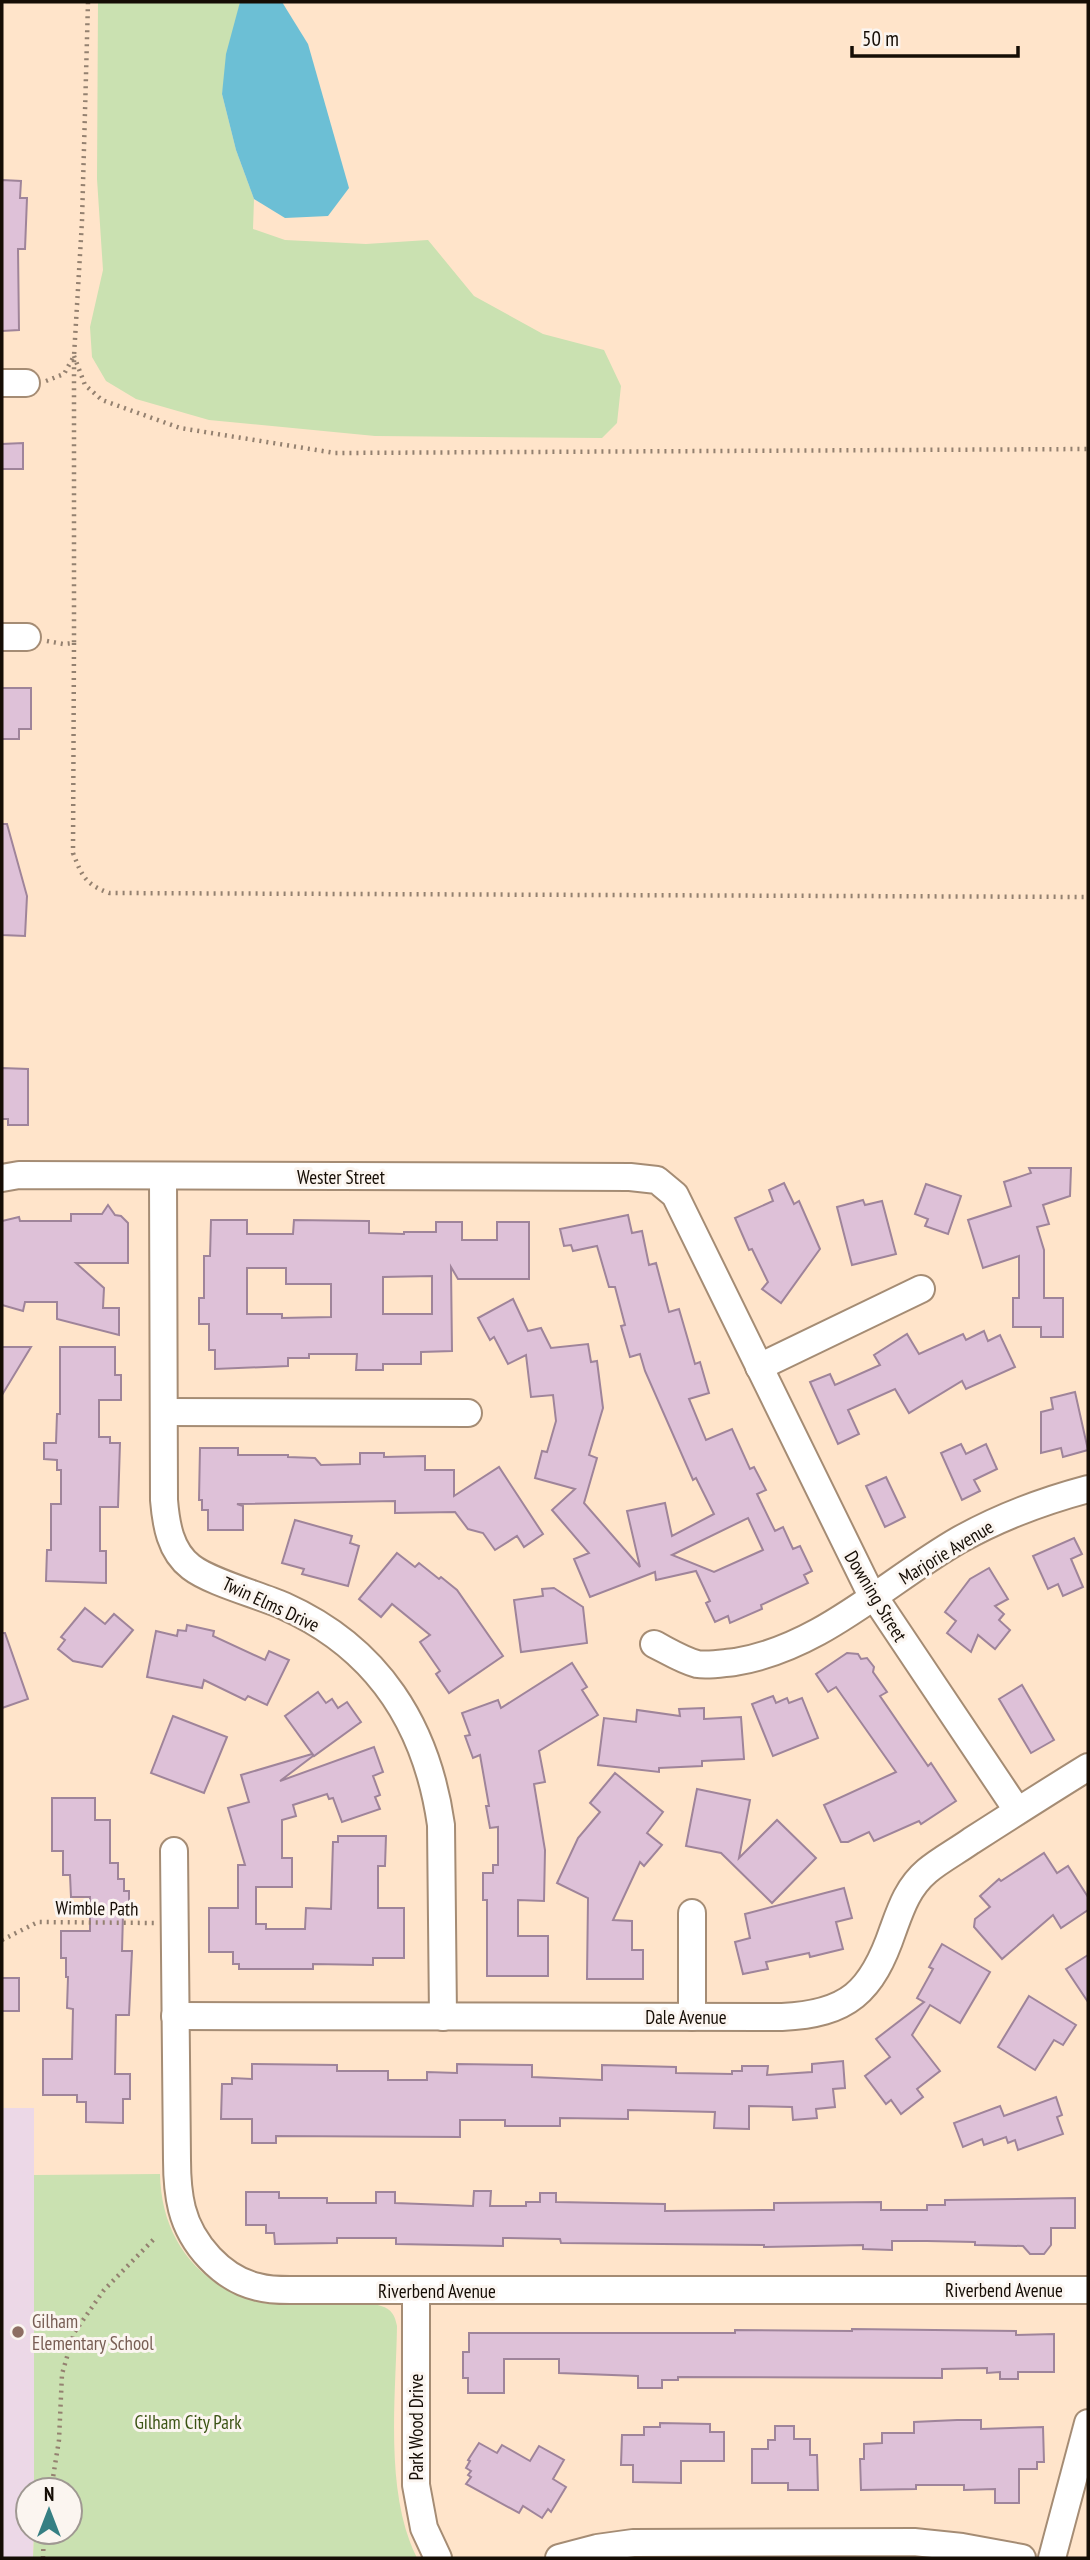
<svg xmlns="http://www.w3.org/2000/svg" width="1090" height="2560" viewBox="0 0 1090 2560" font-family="'PT Sans Narrow',sans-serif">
  <rect width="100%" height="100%" fill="#ffe4ca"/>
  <!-- education -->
  <path fill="#ecd8e7" d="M2,2108H34V2490H28V2532H34L33,2558H2Z"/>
  <!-- green -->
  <g fill="#cae1b1">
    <path d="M98,2H240L222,94L236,150L254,199L253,229L285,240L366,244L428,240L474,296L543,334L604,350L621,386L617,423L602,438L375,436L209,420L136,399L106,381L92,357L90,327L103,270L97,179Z"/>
    <path d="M160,2174C161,2224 183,2265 227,2290C241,2297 257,2303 273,2304C298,2305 324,2304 349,2305C359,2305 371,2303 381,2306C392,2309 395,2316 397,2326C396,2397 384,2493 417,2558H33L34,2532H70V2490H34V2175Z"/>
  </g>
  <!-- water -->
  <path fill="#6cbfd5" d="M240,2H282L308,44L349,188L328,216L285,218L254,199L236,150L222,94L226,54Z"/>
  <!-- building -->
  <g fill="#dec1d8" stroke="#9f849a" stroke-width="2" fill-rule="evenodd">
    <path d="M2,180L21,181L20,198H27L25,249H18L19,330L2,331Z"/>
    <path d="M23,443V469H2V444Z"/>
    <path d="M2,688H31V729H19V739H2Z"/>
    <path d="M2,824H7L27,896L25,936L2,935Z"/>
    <path d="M2,1068L28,1069V1125H8V1119H2Z"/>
    <path d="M1029,1168H1071L1070,1196L1043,1205L1049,1224L1037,1227L1044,1250V1298H1063V1337H1041V1327H1013V1298H1019V1256L983,1268L968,1220L1011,1206L1004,1182L1031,1173Z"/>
    <path d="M784,1183L794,1204L799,1201L820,1249L781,1303L762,1289L768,1282L752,1249L749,1250L735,1218L773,1201L769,1190Z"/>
    <path d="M926,1184L961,1196L948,1234L925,1226L928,1219L915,1214Z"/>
    <path d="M863,1200L865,1205L882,1201L896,1254L852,1265L837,1207Z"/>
    <path d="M108,1205L115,1215L121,1216L128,1223V1263H76L104,1288L103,1308H119V1335L57,1319V1302H25L23,1311L2,1305V1221L19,1217L20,1221H71V1214H102Z"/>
    <path d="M628,1215L632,1233L642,1231L649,1265L656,1263L669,1312L679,1309L695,1364L700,1362L709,1393L689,1399L706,1440L732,1429L750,1469L754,1467L766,1490L757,1494L775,1531L783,1527L793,1549L800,1546L812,1571L804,1575L808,1583L761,1605L762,1609L730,1623L728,1616L715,1622L706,1603L710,1601L696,1571L656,1580L655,1572L590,1597L574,1559L589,1553L552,1510L575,1489L535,1478L542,1451L547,1452L556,1421L553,1395L531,1397L526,1355L508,1364L494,1337L490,1340L478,1318L513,1299L528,1331L541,1328L551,1348L588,1344L591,1362L597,1361L603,1408L589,1455L597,1458L584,1503L640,1567L627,1511L665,1503L672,1536L714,1514L696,1478L693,1480L645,1371L640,1354L630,1357L621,1326L625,1325L615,1287H609L597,1246L573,1251L571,1245L564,1246L560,1229ZM748,1518L763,1550L714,1572L672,1555Z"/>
    <path d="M211,1220H247V1234H293L294,1220L369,1221V1233L404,1234V1232H436V1222H462V1240H497V1222H529V1279H458L451,1267L452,1351L421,1352V1364H383V1370H356L357,1354H309V1358H288V1366L215,1369V1350H209V1324H199V1298H204V1256H210ZM247,1268H286V1284H331V1317L282,1318V1314H247ZM432,1276V1314H383V1277Z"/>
    <path d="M984,1331L988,1341L1000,1335L1015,1367L966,1389L962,1381L909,1413L895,1389L848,1410L859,1434L838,1444L810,1382L830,1374L835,1385L880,1365L874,1355L907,1334L919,1354L963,1334L966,1340Z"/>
    <path d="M2,1347H31L2,1395Z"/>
    <path d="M60,1347H115V1375H121V1400H99V1437H110V1443H120L118,1507H100V1551H106V1583L46,1581L47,1550H51V1504H61V1470H57V1460L44,1459V1443H56L57,1414H60Z"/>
    <path d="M1075,1392L1088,1450L1063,1457L1061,1448L1041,1453V1412L1053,1409L1051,1398Z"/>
    <path d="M961,1444L966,1454L986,1444L997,1469L974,1480L980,1491L962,1500L941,1453Z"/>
    <path d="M200,1448H238V1455H288V1457L315,1458L321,1465L360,1464V1453H384V1457L425,1456V1470H454V1496L499,1467L543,1534L524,1547L517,1536L495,1550L483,1533L468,1529L455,1512L395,1513V1501L237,1504L243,1506V1530H208V1510H202V1500H199Z"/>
    <path d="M886,1477L905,1517L885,1527L866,1486Z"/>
    <path d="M295,1520L352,1536L350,1543L359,1546L348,1586L302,1574L304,1569L282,1563Z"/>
    <path d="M1074,1538L1082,1554L1071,1559L1083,1587L1063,1596L1058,1584L1048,1589L1033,1556Z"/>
    <path d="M397,1553L415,1567L419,1563L439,1579L441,1577L457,1590L503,1656L449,1693L436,1674L440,1671L420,1642L430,1635L392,1604L381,1617L359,1599Z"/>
    <path d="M989,1568L1008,1599L995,1606L1004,1614L999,1620L1010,1630L995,1649L978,1635L971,1652L947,1633L956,1621L945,1612L970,1579Z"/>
    <path d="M554,1588L583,1607L587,1643L521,1652L514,1600L543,1596L542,1589Z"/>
    <path d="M85,1608L105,1624L114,1614L133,1630L102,1667L73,1661L58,1649L65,1640L61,1637Z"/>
    <path d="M187,1625L214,1631L213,1636L265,1660L269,1651L289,1660L267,1705L248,1696L245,1700L204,1680L202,1688L147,1677L156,1631L177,1636L178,1630L186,1631Z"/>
    <path d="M2,1633H5L28,1699L2,1708Z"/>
    <path d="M847,1653L858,1654L861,1659L867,1658L874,1667L873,1672L887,1692L880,1696L928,1766L931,1763L956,1801L921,1824L919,1821L874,1841L869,1832L848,1842H841L824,1805L896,1772L836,1687L828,1692L816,1674Z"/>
    <path d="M572,1663L587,1687L582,1690L598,1715L539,1751L545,1782L534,1784L545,1850L544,1901L518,1900V1936H548V1976H487V1900H483V1873H493V1865H498V1827L490,1828L486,1806H489L480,1755L473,1758L465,1736L470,1735L462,1713L498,1700L501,1708Z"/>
    <path d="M1022,1685L1054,1740L1031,1753L999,1699Z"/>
    <path d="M318,1692L326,1703L332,1699L338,1708L347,1702L361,1722L314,1756L285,1716Z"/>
    <path d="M773,1696L776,1703L787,1698L789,1703L802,1698L818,1738L773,1756L752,1704Z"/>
    <path d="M704,1708V1719L741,1717L744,1759L702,1761V1766L659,1768V1772L598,1765L604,1718L636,1722L637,1710L680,1716L679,1709Z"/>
    <path d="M173,1716L227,1737L204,1793L151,1773Z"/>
    <path d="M374,1747L383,1772L373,1776L380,1795L375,1797L380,1809L342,1822L333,1798L329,1799L327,1794L293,1805L296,1816L282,1820V1858H292V1887H256V1924H266V1929H305L306,1908L331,1909L333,1842H338V1836H386L385,1866H378V1908H404V1958H373V1965L313,1964V1969H239V1964H233V1952H209V1908H238V1865H245L228,1808L249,1802L241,1775L312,1754L313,1756L280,1781Z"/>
    <path d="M615,1773L663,1812L647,1833L662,1845L644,1866L640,1862L613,1920L632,1921V1950H643V1979H587L588,1898L557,1883L578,1838L600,1812L590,1803Z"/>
    <path d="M697,1789L750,1800L739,1858L777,1820L816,1858L772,1903L721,1853L686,1846Z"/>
    <path d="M52,1798H95V1820H110V1863H118V1879H124V1891H129V1914H123L122,1951H132L129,2015H116L115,2074H130V2099H123V2123L86,2122V2102H77V2095H43V2059H72L73,2009L67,2008L68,1977H66V1958H61V1931H90V1897H71L70,1875H63V1851H52Z"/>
    <path d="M1044,1853L1057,1873L1068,1866L1088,1897V1910L1061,1928L1053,1915L1002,1959L974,1927L975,1919L990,1907L980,1896L999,1879L1001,1881Z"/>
    <path d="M844,1888L852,1918L836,1922L843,1949L810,1957L809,1953L766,1962L768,1969L743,1974L735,1942L750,1938L745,1914Z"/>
    <path d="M942,1944L990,1972L960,2023L930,2005L912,2035L940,2071L917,2089L923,2097L901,2114L891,2100L886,2104L865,2076L890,2057L876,2039L924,2002L917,1998L933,1969L929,1967Z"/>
    <path d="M1088,1955V2002L1066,1969Z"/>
    <rect x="2" y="1978" width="17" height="33"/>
    <path d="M1029,1996L1076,2025L1063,2045L1054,2040L1035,2070L998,2047Z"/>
    <path d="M843,2061L845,2088L833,2089L835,2107L816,2109L817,2118L793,2120L792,2107L749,2106V2129L714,2128L715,2112L628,2110V2119L560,2118V2126H505V2120H460V2137L276,2136V2143H252V2119H221L222,2084H232V2078L252,2079V2064L337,2065V2071H388V2080H427V2072L457,2073V2064L532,2065V2077L602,2080V2065L676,2067V2073L732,2074V2071H742V2066H768L767,2075L812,2072V2064Z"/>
    <path d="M1056,2097L1062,2115L1057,2117L1063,2134L1018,2150L1015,2140L1008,2143L1006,2137L984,2145L982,2139L963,2147L954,2123L1000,2106L1004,2116Z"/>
    <path d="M474,2191H491L490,2206H526V2202H540V2193H556V2202L665,2204V2211L774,2210V2203L881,2202V2210H927V2205H945V2200L1075,2198V2228H1051V2245L1044,2254H1030L1023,2246L975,2245V2242L927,2241H892V2250L863,2249V2245L764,2247V2245L561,2243L560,2239L503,2238V2246L396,2244V2238H337V2243L275,2244L274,2233H266V2225H246V2192H279V2198H327V2203H376V2192H395V2203L473,2206Z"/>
    <path d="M852,2329L1016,2331V2335L1054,2334V2372H1018V2379H1000V2372L987,2373V2368L942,2369V2378L678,2377V2380H662V2388H638V2376L559,2373V2359H504V2393H468V2378H463V2352H469V2333H735V2330L852,2331Z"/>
    <path d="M957,2420H981V2429L1043,2427L1044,2462H1037V2469H1019V2503H995V2489L964,2490V2485H916V2489L861,2490L860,2459H864V2444L882,2443V2433H914V2422Z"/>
    <path d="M660,2423L710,2424V2432H724V2461H681V2483L633,2482V2465H621L622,2435H644V2427H660Z"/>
    <path d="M775,2426H794V2439H810V2455H817L818,2490H788V2483H752V2449H768V2440H775Z"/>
    <path d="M479,2443L497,2453L502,2445L530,2461L539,2446L564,2460L553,2479L566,2487L551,2512L548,2509L542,2518L523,2506L519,2513L466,2484L471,2477L468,2475L471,2471L466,2468L470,2461L468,2460Z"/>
  </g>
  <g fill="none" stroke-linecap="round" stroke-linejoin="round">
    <!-- minor casing -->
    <g stroke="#a58c74" stroke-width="30">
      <g id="minor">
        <path d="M2,383H26"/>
        <path d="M2,637H27"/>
        <path d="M163,1176L164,1500C166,1524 170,1551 191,1567C210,1582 259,1595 284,1606C378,1648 427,1726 441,1825L443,2017"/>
        <path d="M2,1178L19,1175L630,1177L657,1180L675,1195L867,1586L1017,1810"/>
        <path d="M759,1367L921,1289"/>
        <path d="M164,1412L468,1413"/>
        <path d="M654,1644C668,1651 682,1660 697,1664C709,1666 723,1663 735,1662C821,1648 886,1582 959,1540C1000,1517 1043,1501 1088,1489"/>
        <path d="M174,1851L177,2160C177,2177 178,2193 182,2209C191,2244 222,2279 258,2287C272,2291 287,2290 301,2290H1088"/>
        <path d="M175,2016L782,2017C848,2014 872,1992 893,1930C901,1908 908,1887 927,1871C940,1860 957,1851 971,1841C1010,1816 1049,1791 1088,1767"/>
        <path d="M692,2017V1913"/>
        <path d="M416,2291V2485L424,2528L438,2558"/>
        <path d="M559,2558L597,2548L633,2543L914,2542L962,2547L1022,2558"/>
        <path d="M1052,2558L1088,2423"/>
      </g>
    </g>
    <!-- path -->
    <g stroke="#948170" stroke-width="4.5" stroke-dasharray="2 5" stroke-linecap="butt">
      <path d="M74,356L85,385L102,400L127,409L180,428L335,453L1088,449"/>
      <path d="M46,381L64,374L74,356L82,221L88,2"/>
      <path d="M47,641L63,644L74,643V360"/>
      <path d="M74,643L73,853C82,876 85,884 109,893L1088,897"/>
      <path d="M2,1940L38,1922L154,1923"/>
      <path d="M51,2490L59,2440L62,2374L74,2333L104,2290L156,2237"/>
      <path d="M43,2558L44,2532"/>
    </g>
    <!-- minor -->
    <use href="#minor" stroke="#fff" stroke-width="26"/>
  </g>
  <!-- markers -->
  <circle fill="#8d6e63" stroke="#fbf5f0" stroke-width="2.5" cx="18" cy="2332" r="7"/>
  <g text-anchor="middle" stroke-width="6" stroke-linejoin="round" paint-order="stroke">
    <!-- street labels -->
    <g font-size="19" fill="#150d05" stroke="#fbf5f0">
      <text x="341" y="1184">Wester Street</text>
      <text transform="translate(946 1552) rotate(-31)" y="7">Marjorie Avenue</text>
      <text transform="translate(876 1596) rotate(59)" y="7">Downing Street</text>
      <text transform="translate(271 1604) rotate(25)" y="7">Twin Elms Drive</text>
      <text transform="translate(97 1908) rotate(1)" y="7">Wimble Path</text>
      <text x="686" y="2024">Dale Avenue</text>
      <text x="1004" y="2297">Riverbend Avenue</text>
      <text x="437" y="2298">Riverbend Avenue</text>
      <text transform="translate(416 2427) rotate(-90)" y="7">Park Wood Drive</text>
    </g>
    <!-- education labels -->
    <g font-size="19" fill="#785e54" stroke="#fbf5f0" text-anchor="start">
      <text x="32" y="2328">Gilham<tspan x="32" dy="22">Elementary School</tspan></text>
    </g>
    <!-- park labels -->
    <g font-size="19" fill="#3c5415" stroke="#fbf5f0">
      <text x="188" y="2429">Gilham City Park</text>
    </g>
  </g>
  <!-- border -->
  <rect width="1090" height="2560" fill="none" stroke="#150d05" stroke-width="7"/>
  <!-- north arrow -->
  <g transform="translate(49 2511)"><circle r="33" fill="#fbf5f0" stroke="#9f9892" stroke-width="2"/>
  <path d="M0-5L12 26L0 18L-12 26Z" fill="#367f83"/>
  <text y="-10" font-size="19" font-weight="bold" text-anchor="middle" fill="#150d05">N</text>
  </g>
  <!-- scale -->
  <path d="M852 46v10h166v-10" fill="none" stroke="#150d05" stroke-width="3.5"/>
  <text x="862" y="46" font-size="21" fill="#150d05" stroke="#fbf5f0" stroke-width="5" paint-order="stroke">50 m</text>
</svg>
